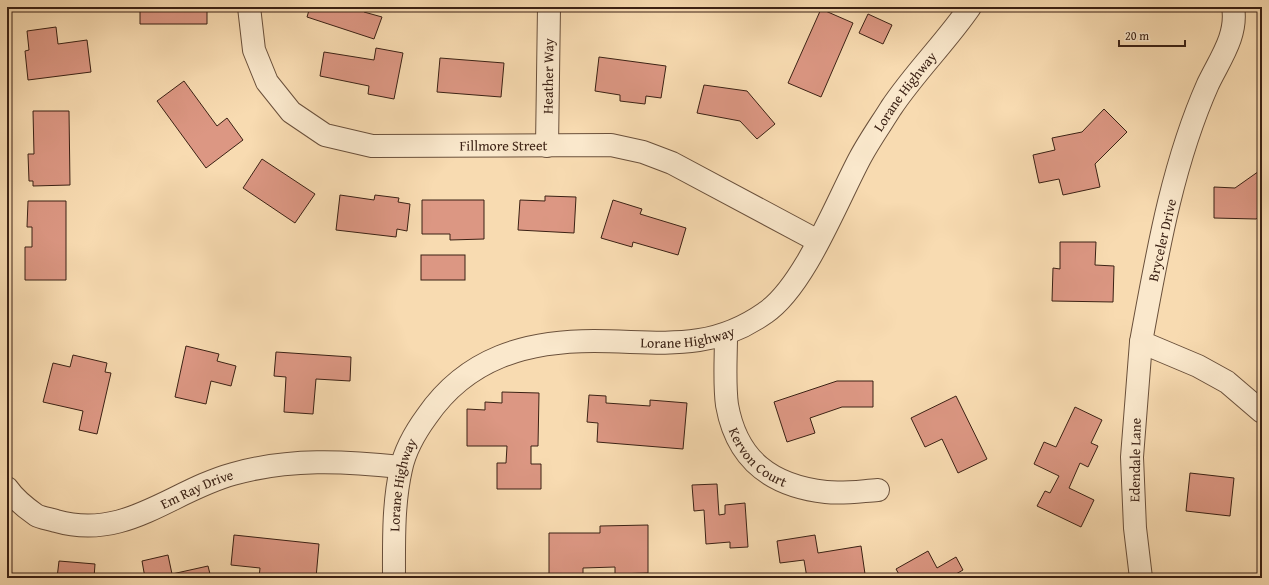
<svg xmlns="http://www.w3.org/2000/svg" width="1269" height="585" viewBox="0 0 1269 585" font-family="'Gentium Book Plus',serif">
  <rect width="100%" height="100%" fill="#f8dbb1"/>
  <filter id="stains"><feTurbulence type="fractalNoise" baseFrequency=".005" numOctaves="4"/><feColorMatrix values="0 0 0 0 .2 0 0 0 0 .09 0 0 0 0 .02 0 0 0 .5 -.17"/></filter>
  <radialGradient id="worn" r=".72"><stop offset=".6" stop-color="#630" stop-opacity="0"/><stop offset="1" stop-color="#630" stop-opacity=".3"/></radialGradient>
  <!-- building -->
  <g fill="#dc9783" stroke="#3b2114">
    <path d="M126,7H207V24H140V9H126Z"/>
    <path d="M310,7H366L364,12L382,17L374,39L307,17Z"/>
    <path d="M821,9L853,23L821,97L788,83Z"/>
    <path d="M868,14L892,25L883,44L859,33Z"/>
    <path d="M56,27L58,44L87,40L91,72L28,80L25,51L29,50L27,31Z"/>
    <path d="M376,48L403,53L394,99L368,94L369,86L320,76L324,52L374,60Z"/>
    <path d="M599,57L666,66L661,98L646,96L645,104L620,101V95L595,91Z"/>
    <path d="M440,58L504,63L501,97L437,92Z"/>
    <path d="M184,81L217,126L227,118L243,140L206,168L157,101Z"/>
    <path d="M704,85L747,91L775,124L757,139L740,121L697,113Z"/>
    <path d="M1104,109L1127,132L1095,164L1100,187L1063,195L1059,179L1039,183L1033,155L1055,150L1052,138L1082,132Z"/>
    <path d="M33,111H69L70,185L33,186V181H29L28,154H34Z"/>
    <path d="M262,159L315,194L295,223L243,188Z"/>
    <path d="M1262,169V215L1256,219L1214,218V187L1235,188Z"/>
    <path d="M340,195L374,200L375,195L399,198L398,202L410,204L407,231L397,229L396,237L336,230Z"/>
    <path d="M545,196L576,197L574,233L518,230L520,200L545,201Z"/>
    <path d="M422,200H484V239L450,240V234H422Z"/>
    <path d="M613,200L642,209L640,214L686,228L678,255L633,242L632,247L601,238Z"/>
    <path d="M28,201H66V280H25V247H32V227H27Z"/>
    <path d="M1060,242H1096L1095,265L1114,266L1113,302L1052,301L1053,268L1060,269Z"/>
    <rect x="421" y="255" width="44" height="25"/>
    <path d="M186,346L219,354L217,361L236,366L231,386L211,381L206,404L175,397Z"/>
    <path d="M276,352L351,357L350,381L316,379L313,414L284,412L286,377L274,376Z"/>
    <path d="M73,355L107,363L105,372L111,373L97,434L79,430L83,411L43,402L53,363L70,367Z"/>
    <path d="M837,381H873V407H842L810,418L815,433L787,442L774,402Z"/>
    <path d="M502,392L539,393L538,446H531V464H541V489H497V463H506L507,446H467V409L485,410V402L502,403Z"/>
    <path d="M589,395L606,396V403L650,406V400L687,403L683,449L597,442L598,423L587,422Z"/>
    <path d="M956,396L987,459L958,473L942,439L925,447L911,418Z"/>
    <path d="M1075,407L1102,420L1091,443L1098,446L1088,467L1080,463L1069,488L1094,500L1081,527L1037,506L1045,491L1050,493L1059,476L1034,464L1044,442L1056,447Z"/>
    <path d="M1190,473L1234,478L1230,516L1186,511Z"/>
    <path d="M717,484L719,515L725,514V505L745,503L748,547L730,548V542L706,544L704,510L694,511L692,485Z"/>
    <path d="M648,525V573L615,574V567L583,568V578H549V533H600V526Z"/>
    <path d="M234,535L319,544L316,578H259L260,568L231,565Z"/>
    <path d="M815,535L818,553L861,546L865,574L840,578H807L804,560L780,563L777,541Z"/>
    <path d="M928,551L937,568L956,557L963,570L949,578H901L896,569Z"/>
    <path d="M168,555L172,574L208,566L211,578H145L142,561Z"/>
    <path d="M59,561L95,564L94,578H57Z"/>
  </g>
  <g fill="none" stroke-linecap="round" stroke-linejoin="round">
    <!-- minor casing -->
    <g stroke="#6a503b" stroke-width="24">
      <g id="minor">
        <path id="s1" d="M249,7L254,50L267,82L291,112L325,135L372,146L611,145L643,152L672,163L818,241"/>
        <path d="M1233,7C1238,35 1220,59 1208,84C1172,165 1157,255 1141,342L1198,366L1227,382L1262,412"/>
        <path id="s2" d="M547,146L549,7"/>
        <path id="s3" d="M726,335C726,357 724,383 727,405C737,461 772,486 826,492C843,494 862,491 878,490"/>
        <path d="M1141,342L1132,457L1135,528L1141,578"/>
        <path id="s4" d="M7,488C14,498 26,508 36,515C41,518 50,519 56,521C125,541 171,491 233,474C289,458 345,461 401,467"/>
      </g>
    </g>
    <!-- tertiary casing -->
    <g stroke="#6a503b" stroke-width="24">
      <g id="tertiary">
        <path id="s5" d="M394,578C394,542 393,504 401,469C405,450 416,431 427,416C467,358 526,341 594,341C659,341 708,353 765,313C804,287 837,201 860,158C869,141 881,124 891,108C915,72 946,42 970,7"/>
      </g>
    </g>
    <!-- minor -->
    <use href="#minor" stroke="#fae8cc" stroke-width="22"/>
    <!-- tertiary -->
    <use href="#tertiary" stroke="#fae8cc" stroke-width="22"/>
  </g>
  <g text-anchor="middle" stroke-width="3" stroke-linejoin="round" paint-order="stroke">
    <!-- street labels -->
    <g font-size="14" fill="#3b2114" stroke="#fae8cc">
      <text dy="5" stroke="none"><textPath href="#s2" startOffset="70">Heather Way</textPath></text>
      <text dy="5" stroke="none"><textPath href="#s5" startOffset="801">Lorane Highway</textPath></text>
      <text dy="5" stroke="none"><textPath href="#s1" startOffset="337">Fillmore Street</textPath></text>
      <text transform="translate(1162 240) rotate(-77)" y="5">Bryceler Drive</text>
      <text dy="5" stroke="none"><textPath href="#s5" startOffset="454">Lorane Highway</textPath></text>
      <text dy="5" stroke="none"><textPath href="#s3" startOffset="133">Kervon Court</textPath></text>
      <text transform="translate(1135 460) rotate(-89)" y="5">Edendale Lane</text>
      <text dy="5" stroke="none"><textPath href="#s5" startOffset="94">Lorane Highway</textPath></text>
      <text dy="5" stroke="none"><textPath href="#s4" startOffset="209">Em Ray Drive</textPath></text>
    </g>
  </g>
  <!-- margin -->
  <rect width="1269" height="585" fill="none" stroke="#f8dbb1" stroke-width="24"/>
  <rect x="8" y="8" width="1253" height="569" fill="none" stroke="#3b2114" stroke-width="2"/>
  <rect x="12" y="12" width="1245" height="561" fill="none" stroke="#3b2114"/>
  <!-- scale -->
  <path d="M1119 40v6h66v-6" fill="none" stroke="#3b2114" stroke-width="2"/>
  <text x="1125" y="40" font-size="12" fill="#3b2114" stroke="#fae8cc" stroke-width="3" paint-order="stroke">20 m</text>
  <rect width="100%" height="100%" filter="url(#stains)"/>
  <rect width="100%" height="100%" fill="url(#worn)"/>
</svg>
